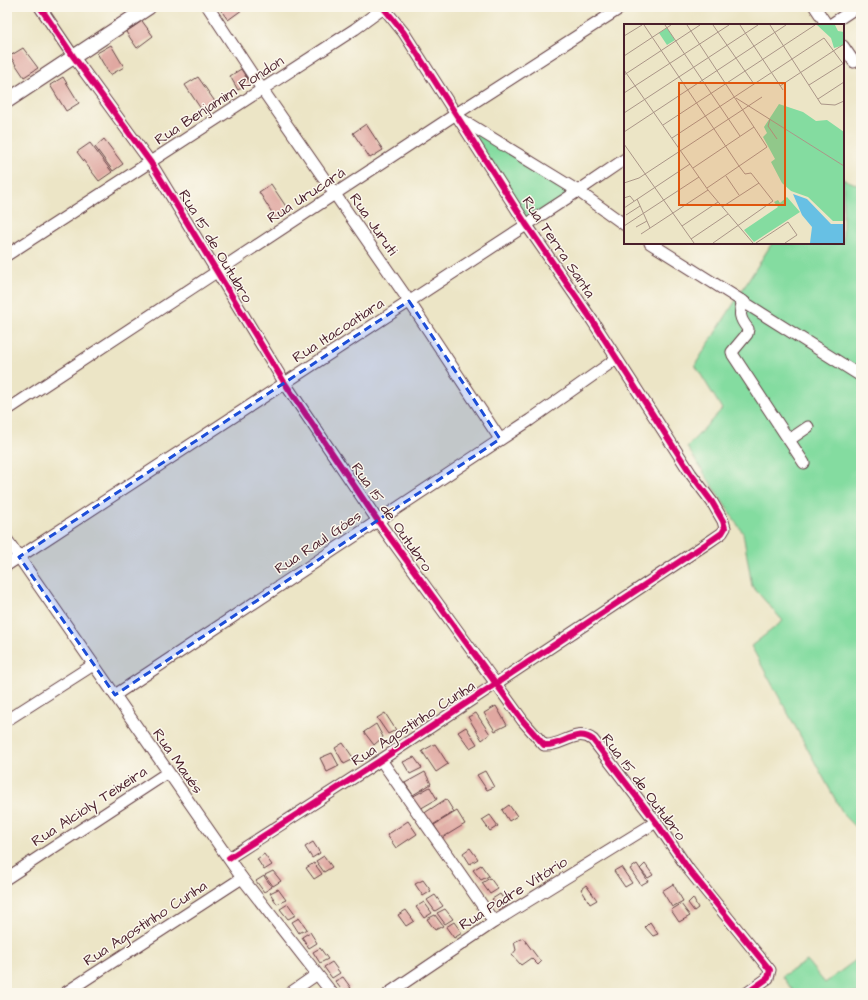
<svg xmlns="http://www.w3.org/2000/svg" width="868" height="1000" viewBox="0 0 868 1000" font-family="'Architects Daughter',sans-serif">
  <rect width="100%" height="100%" fill="#fbf7ec"/>
  <filter id="ink" filterUnits="userSpaceOnUse"><feTurbulence type="fractalNoise" baseFrequency=".025" numOctaves="2"/><feDisplacementMap in="SourceGraphic" scale="8" xChannelSelector="R" yChannelSelector="G"/><feConvolveMatrix kernelMatrix="1 2 1 2 8 2 1 2 1" color-interpolation-filters="sRGB"/></filter>
  <filter id="wash" filterUnits="userSpaceOnUse"><feTurbulence type="fractalNoise" baseFrequency=".012" numOctaves="4" result="noise"/><feDisplacementMap in="SourceGraphic" scale="16" xChannelSelector="R" yChannelSelector="G"/><feGaussianBlur stdDeviation="0.9" result="paint"/><feColorMatrix in="noise" values="0 0 0 0 0 0 0 0 0 0 0 0 0 0 0 0 0 1.4 0 .05"/><feComposite in="paint" operator="in"/></filter>
  <g filter="url(#wash)">
    <rect width="100%" height="100%" fill="#ece5c6"/>
    <!-- green -->
    <g fill="#84dca0" stroke="#677e66">
      <path d="M456,114L575,191L526,224Z"/>
      <path d="M843,179L861,186V833L845,817L751,646L783,621L752,586L743,533L687,447L722,409L695,365L772,243H843Z"/>
      <path d="M861,956V993H795L782,976L807,961L825,983Z"/>
    </g>
    <g id="blocks">
      <!-- building -->
      <g fill="#e0a8a1">
        <path d="M223,7H246L228,20L220,9Z"/>
        <path d="M142,21L153,36L137,48L126,32Z"/>
        <path d="M111,45L124,67L110,75L97,53Z"/>
        <path d="M23,48L38,68L24,77L10,56Z"/>
        <path d="M241,69L250,83L238,90L230,76Z"/>
        <path d="M63,77L79,103L66,111L50,85Z"/>
        <path d="M198,77L216,103L203,112L185,85Z"/>
        <path d="M366,124L383,150L370,158L353,133Z"/>
        <path d="M104,139L123,164L113,171L95,147Z"/>
        <path d="M90,143L112,172L99,181L77,152Z"/>
        <path d="M271,184L289,211L276,219L259,192Z"/>
        <path d="M496,706L507,725L495,731L484,713Z"/>
        <path d="M385,713L396,730L388,734L377,718Z"/>
        <path d="M476,713L490,734L482,740L468,717Z"/>
        <path d="M376,724L383,737L374,745L364,732Z"/>
        <path d="M466,727L477,744L470,748L458,732Z"/>
        <path d="M343,743L354,759L344,764L335,748Z"/>
        <path d="M435,744L448,764L436,772L422,751Z"/>
        <path d="M332,753L339,766L327,772L320,758Z"/>
        <path d="M414,757L422,768L410,774L403,762Z"/>
        <path d="M485,771L494,787L487,790L477,775Z"/>
        <path d="M425,772L431,784L413,795L405,783Z"/>
        <path d="M430,787L437,799L418,810L410,798Z"/>
        <path d="M446,799L454,812L431,826L423,814Z"/>
        <path d="M509,805L517,816L509,821L502,810Z"/>
        <path d="M457,811L465,824L442,838L434,825Z"/>
        <path d="M490,815L498,826L490,831L482,820Z"/>
        <path d="M408,821L417,834L396,848L387,835Z"/>
        <path d="M313,842L320,853L312,858L305,847Z"/>
        <path d="M470,848L478,859L470,864L463,853Z"/>
        <path d="M264,854L272,865L264,870L257,859Z"/>
        <path d="M324,856L332,867L324,872L316,861Z"/>
        <path d="M314,863L322,874L314,879L306,868Z"/>
        <path d="M637,864L648,881L641,885L630,869Z"/>
        <path d="M645,864L653,875L648,878L640,869Z"/>
        <path d="M481,865L489,876L481,880L473,870Z"/>
        <path d="M621,867L632,883L625,887L614,871Z"/>
        <path d="M273,871L281,881L273,886L265,875Z"/>
        <path d="M264,876L272,887L264,892L256,881Z"/>
        <path d="M490,878L498,889L490,894L482,883Z"/>
        <path d="M423,880L431,891L423,896L415,884Z"/>
        <path d="M673,884L683,901L672,907L662,891Z"/>
        <path d="M586,885L597,900L590,904L581,889Z"/>
        <path d="M278,889L286,900L277,904L270,893Z"/>
        <path d="M500,894L508,905L500,910L492,899Z"/>
        <path d="M435,895L443,906L435,911L427,900Z"/>
        <path d="M693,898L698,908L694,911L688,903Z"/>
        <path d="M424,902L432,913L424,918L416,907Z"/>
        <path d="M288,904L296,915L288,919L280,909Z"/>
        <path d="M681,904L690,916L679,922L671,910Z"/>
        <path d="M445,909L453,919L445,924L437,913Z"/>
        <path d="M406,910L414,921L406,926L398,915Z"/>
        <path d="M435,915L443,926L435,930L427,919Z"/>
        <path d="M299,918L307,929L299,933L292,922Z"/>
        <path d="M454,922L462,933L454,938L446,927Z"/>
        <path d="M650,922L658,934L653,936L645,927Z"/>
        <path d="M310,932L317,943L309,948L302,937Z"/>
        <path d="M523,938L541,962L538,965L531,958L521,965L512,955L516,950L514,942Z"/>
        <path d="M320,948L328,959L320,963L313,952Z"/>
        <path d="M332,962L340,973L332,978L324,967Z"/>
        <path d="M343,977L351,988L343,992L335,981Z"/>
      </g>
    </g>
  </g>
  <g filter="url(#ink)">
    <use href="#blocks" fill-opacity="0" stroke="#623d42" stroke-width="1"/>
    <g fill="none" stroke-linecap="round" stroke-linejoin="round">
      <!-- minor casing -->
      <g stroke="#623d42" stroke-width="13">
        <g id="minor">
          <path d="M40,7L73,56L151,163L284,382L378,521L523,721L544,745C562,747 576,727 593,740L656,822L689,870L770,970L768,978L747,993"/>
          <path d="M208,7L262,89L409,301L500,439"/>
          <path d="M815,7L827,25"/>
          <path d="M830,25L857,7"/>
          <path d="M843,46L854,62"/>
          <path d="M461,119L578,191L625,225"/>
          <path d="M650,243L861,376"/>
          <path d="M7,255L355,29L385,7"/>
          <path d="M743,301C739,313 739,318 748,329L747,334L732,352L733,355L804,463"/>
          <path d="M7,410L456,114L622,7"/>
          <path d="M789,440L808,427"/>
          <path d="M7,540L242,878L332,993"/>
          <path d="M7,565L578,191L625,159"/>
          <path d="M115,695L530,420L616,359"/>
          <path d="M7,720L93,665"/>
          <path d="M381,760L494,922"/>
          <path d="M229,858L381,760L709,542L722,533L725,528L723,521L712,502L691,474L592,320L526,224L404,33L383,7"/>
          <path d="M7,878L167,773"/>
          <path d="M65,993L242,878"/>
          <path d="M290,993L316,975"/>
          <path d="M389,993L494,922L656,822"/>
        </g>
      </g>
      <!-- tertiary casing -->
      <g stroke="#623d42" stroke-width="16">
        <path id="tertiary" d="M7,101L149,7"/>
      </g>
      <!-- minor -->
      <use href="#minor" stroke="#fff" stroke-width="11"/>
      <!-- tertiary -->
      <use href="#tertiary" stroke="#fff" stroke-width="14"/>
      <!-- cycleway casing -->
      <g stroke="#fbf7ec" stroke-width="8">
        <g id="cycleway">
          <path d="M40,7L73,56L151,163L284,382L378,521L523,721L544,745C562,747 576,727 593,740L656,822L689,870L770,970L768,978L747,993"/>
          <path d="M229,858L381,760L709,542L722,533L725,528L723,521L712,502L691,474L592,320L526,224L404,33L383,7"/>
        </g>
      </g>
      <!-- cycleway -->
      <use href="#cycleway" stroke="#d6006c" stroke-width="6"/>
    </g>
  </g>
  <!-- marked area -->
  <path fill="#1d4ed8" fill-opacity="0.2" stroke="#1d4ed8" stroke-width="3" stroke-dasharray="8 5" stroke-linejoin="round" d="M409,301L500,439L115,695L19,557Z"/>
  <g text-anchor="middle" stroke-width="3" stroke-linejoin="round" paint-order="stroke">
    <!-- street labels -->
    <g font-size="15" fill="#4a1f2b" stroke="#fbf7ec">
      <text transform="translate(219 100) rotate(-33)" y="5">Rua Benjamim Rondon</text>
      <text transform="translate(306 195) rotate(-33)" y="5">Rua Urucará</text>
      <text transform="translate(374 224) rotate(55)" y="5">Rua Juruti</text>
      <text transform="translate(216 246) rotate(59)" y="5">Rua 15 de Outubro</text>
      <text transform="translate(559 247) rotate(56)" y="5">Rua Terra Santa</text>
      <text transform="translate(338 330) rotate(-33)" y="5">Rua Itacoatiara</text>
      <text transform="translate(392 517) rotate(55)" y="5">Rua 15 de Outubro</text>
      <text transform="translate(318 542) rotate(-34)" y="5">Rua Raul Góes</text>
      <text transform="translate(413 723) rotate(-33)" y="5">Rua Agostinho Cunha</text>
      <text transform="translate(178 761) rotate(55)" y="5">Rua Maués</text>
      <text transform="translate(644 787) rotate(53)" y="5">Rua 15 de Outubro</text>
      <text transform="translate(89 806) rotate(-33)" y="5">Rua Alcioly Teixeira</text>
      <text transform="translate(513 893) rotate(-32)" y="5">Rua Padre Vitório</text>
      <text transform="translate(145 923) rotate(-33)" y="5">Rua Agostinho Cunha</text>
    </g>
  </g>
  <!-- overview -->
  <g transform="translate(624 24)">
    <rect width="220" height="220" fill="#ece5c6"/>
    <path d="M193,1H211L214,7L220,8V21L210,24L207,14ZM43,4L51,16L43,21L35,9ZM155,80L179,88L192,97L203,96L220,108V197H209L184,173L167,167L158,159L147,138L151,135L139,113L143,109L140,103ZM163,173L176,188L130,218L120,206L154,183L150,178L154,176L156,179Z" fill="#84dca0"/>
    <path d="M169,170L183,175L207,200H220V219H186L188,203L178,191Z" fill="#67c0e4"/>
    <path fill="none" stroke="#ab9688" stroke-width="1" d="M20,1L115,142L121,150L127,149L149,177L89,219M41,1L116,112M63,1L143,123L83,164M89,1L130,60M116,1L159,66M146,1L197,80L211,81L220,77M0,12L18,1M0,32L47,1M0,46L84,166L129,219M0,51L76,1M185,61L220,39M156,62L220,20M0,69L105,1M112,74L220,142M194,75L220,58M0,89L134,1M146,95L144,102L153,115M39,101L191,1M0,108L162,1M48,114L200,14L220,41M0,120L70,219M69,144L130,103M102,152L115,171M0,159L15,154L138,73M0,174L6,172L10,177M13,175L26,204M98,183L135,159M0,184L66,140M2,191L16,182M0,202L75,153M58,202L94,178M12,203L23,197M17,210L84,166M67,215L104,190M132,219L164,198L173,211L161,219"/>
    <path fill="#e0560e" fill-opacity="0.15" stroke="#e0560e" stroke-width="2" d="M55,59H161V181H55Z"/>
    <rect width="220" height="220" fill="none" stroke="#4a1f2b" stroke-width="2"/>
  </g>
  <!-- margin -->
  <rect width="868" height="1000" fill="none" stroke="#fbf7ec" stroke-width="24"/>
</svg>
